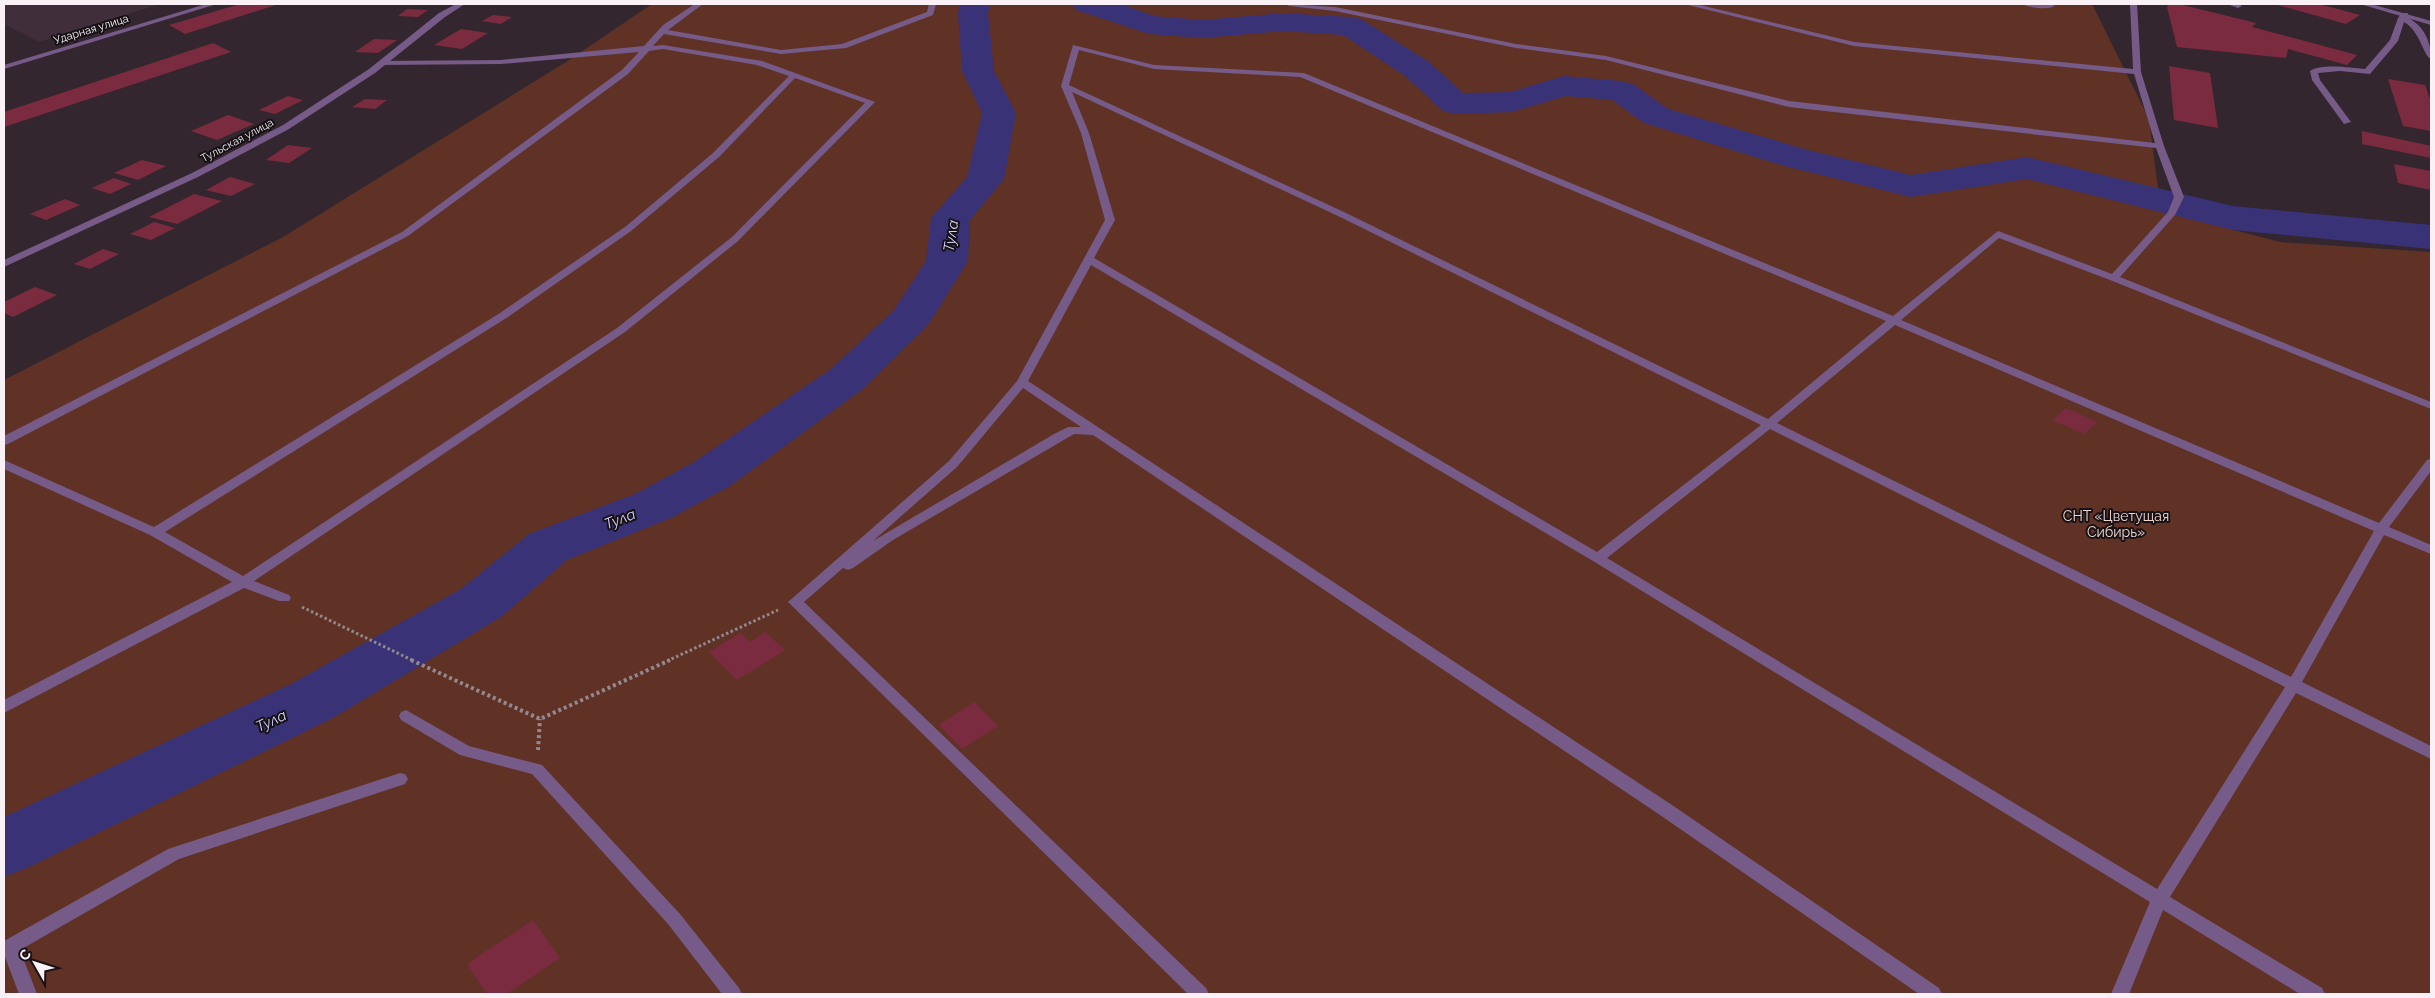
<svg xmlns="http://www.w3.org/2000/svg" width="2435" height="998" viewBox="0 0 2435 998" font-family="Raleway,sans-serif">
  <rect width="100%" height="100%" fill="#33262e"/>
  <!-- built -->
  <path fill="#402e3a" d="M4,4H160L39,42L4,24Z"/>
  <!-- green -->
  <path fill="#5f3225" d="M652,4H2092L2149,119L2161,211L2280,242L2431,252V994H4V380L283,237L566,62Z"/>
  <g fill="none" stroke-linecap="round" stroke-linejoin="round">
    <!-- river -->
    <g fill="#393276" fill-rule="evenodd">
      <path d="M960,4H990L988,13L994,71L1016,113L1004,179L970,220L968,261L932,319L925,328L863,389L730,486L671,518L567,560L501,617L333,718L27,868L4,877V817L291,684L461,589L529,534L635,494L694,462L831,369L894,310L926,261L931,218L967,177L982,113L962,71L958,13Z"/>
      <path d="M1072,4H1121L1154,16L1202,20L1282,13L1350,17L1361,19L1429,62L1463,93L1510,92L1564,76L1621,81L1633,84L1668,109L1808,150L1911,175L2027,157L2233,206L2431,225V249L2233,230L2027,179L1911,197L1784,166L1644,123L1612,100L1566,96L1512,112L1455,114L1443,111L1405,76L1343,35L1282,31L1202,38L1149,34L1076,10Z"/>
    </g>
  </g>
  <!-- building -->
  <g fill="#7b2b3f">
    <path d="M240,4H279L185,34L169,25Z"/>
    <path d="M2169,4H2179L2256,23L2252,27L2357,55L2347,65L2288,49L2286,58L2177,47L2167,7Z"/>
    <path d="M2274,4H2319L2360,15L2346,24Z"/>
    <path d="M407,9L428,10L418,17L398,16Z"/>
    <path d="M493,15L512,17L501,24L482,21Z"/>
    <path d="M461,29L488,33L462,49L434,45Z"/>
    <path d="M374,39L397,40L378,53L355,52Z"/>
    <path d="M213,43L231,52L4,127V112Z"/>
    <path d="M2169,66L2210,73L2218,128L2174,120Z"/>
    <path d="M2388,79L2425,85L2431,102V131L2403,126Z"/>
    <path d="M288,96L303,100L275,114L259,110Z"/>
    <path d="M365,99L387,100L375,109L352,107Z"/>
    <path d="M228,115L254,124L217,140L191,131Z"/>
    <path d="M2362,131L2431,146V158L2362,144Z"/>
    <path d="M288,145L312,148L289,163L266,160Z"/>
    <path d="M142,160L166,166L138,180L114,173Z"/>
    <path d="M2394,164L2431,171V190L2398,183Z"/>
    <path d="M230,177L255,184L231,196L206,190Z"/>
    <path d="M114,178L131,184L110,194L92,188Z"/>
    <path d="M194,194L222,201L177,224L149,217Z"/>
    <path d="M65,199L80,205L46,220L30,214Z"/>
    <path d="M154,222L175,228L151,240L130,234Z"/>
    <path d="M103,249L119,254L90,269L74,264Z"/>
    <path d="M35,287L57,295L13,317L4,313V302Z"/>
    <path d="M2066,408L2097,422L2084,434L2053,420Z"/>
    <path d="M765,632L785,650L737,680L709,652L740,633L750,642Z"/>
    <path d="M974,702L998,726L962,749L939,725Z"/>
    <path d="M533,920L560,958L507,994H487L467,964Z"/>
  </g>
  <g fill="none" stroke-linecap="round" stroke-linejoin="round">
    <!-- path-far1 -->
    <g stroke="#948990" stroke-width="3" stroke-dasharray="2.5 2.5" stroke-linecap="butt">
      <path d="M302,607L414,661"/>
      <path d="M667,661L778,610"/>
    </g>
    <!-- path -->
    <g stroke="#948990" stroke-width="4" stroke-dasharray="3 3" stroke-linecap="butt">
      <path d="M411,660L540,719L670,660"/>
      <path d="M538,750L540,719"/>
    </g>
    <!-- lane -->
    <g fill="#765a87" fill-rule="evenodd">
      <path d="M695,4H703L668,30L781,50L842,44L927,12L929,4H936L933,15L846,48L781,54L664,34L653,46L663,45L762,61L875,102L738,241L625,332L254,581L289,595L291,598L289,601H279L244,588L4,713V700L232,582L150,535L4,469V460L154,527L500,313L625,227L713,153L789,76L757,65L663,49L649,51L628,74L408,236L8,444L4,445V436L402,232L622,70L639,52L501,64L382,65H379V61L501,60L644,46L663,25ZM795,78L865,103L732,237L617,328L243,576L165,532L508,317L631,231L719,157Z"/>
      <path d="M1286,4L1335,7L1516,44L1606,56L1789,101L2155,143L2134,74L1854,46L1684,4H1696L1854,42L2133,69L2130,4H2137L2141,72L2164,146L2184,197L2175,215L2120,277L2431,402V409L2110,280L1999,238L1901,320L2379,523L2427,460L2431,459V471L2389,527L2431,545V554L2384,535L2302,682L2431,746V759L2296,693L2170,897L2322,988L2325,994H2300L2163,910L2129,994H2111L2150,902L1593,561L1091,265L1028,381L1672,805L1939,988L1942,994H1919L1660,815L1093,435L1074,434L893,540L853,568L848,570L843,568L804,602L1206,988L1209,994H1188L788,602L949,461L1017,381L1105,220L1081,133L1061,86L1073,45L1154,65L1304,73L1893,316L1998,231L2112,274L2168,212L2174,197L2156,148L1789,107L1606,60L1516,48L1335,11L1289,6ZM1079,50L1154,69L1300,77L1886,321L1768,419L1344,212L1069,85ZM1072,92L1338,216L1761,425L1597,552L1094,258L1115,220L1089,133ZM1895,325L2374,531L2291,677L1777,423ZM1023,388L1081,427H1068L1054,434L873,541L957,467ZM1770,429L2285,687L2157,889L1607,558Z"/>
      <path d="M2022,4H2050L2055,6C2048,10 2029,8 2022,4Z"/>
      <path d="M2227,4H2238L2242,6L2238,8Z"/>
      <path d="M2402,13H2408L2407,17C2424,26 2431,41 2431,59C2423,56 2421,32 2404,22L2398,41L2370,74L2340,71L2318,73L2320,80L2351,122L2344,124L2312,80L2310,71C2322,63 2351,68 2365,69L2390,40L2398,18Z"/>
      <path d="M406,710L469,746L542,765L680,914L739,988L742,994H722L668,924L532,774L460,755L401,720L399,716L401,712Z"/>
      <path d="M400,773L405,774L408,779L405,784L179,859L20,950L37,994H19L5,957L4,958V941L168,849Z"/>
    </g>
    <!-- street -->
    <g fill="#765a87" fill-rule="evenodd">
      <path d="M206,4H217L4,69V65Z"/>
      <path d="M456,4H465L445,17L375,73L289,129L198,177L4,267V260L192,173L283,125L369,69L439,13Z"/>
      <path d="M2360,4H2371L2431,21V25Z"/>
    </g>
  </g>
  <g text-anchor="middle" stroke-width="4" stroke-linejoin="round" paint-order="stroke">
    <!-- far-street labels -->
    <g font-size="11" fill="#faf1f7" stroke="#171115">
      <text transform="translate(91 29) rotate(-17)" y="4">Ударная улица</text>
      <text transform="translate(237 140) rotate(-28)" y="4">Тульская улица</text>
    </g>
    <!-- park labels -->
    <g font-size="14" fill="#efd7d0" stroke="#171115">
      <text x="2116" y="521">СНТ «Цветущая<tspan x="2116" dy="16">Сибирь»</tspan></text>
    </g>
    <!-- water labels -->
    <g font-size="15" font-style="italic" fill="#d2d3fd" stroke="#171115">
      <text transform="translate(951 236) rotate(-81)" y="5">Тула</text>
      <text transform="translate(620 519) rotate(-21)" y="5">Тула</text>
      <text transform="translate(271 721) rotate(-25)" y="5">Тула</text>
    </g>
  </g>
  <!-- border -->
  <rect width="2435" height="998" fill="none" stroke="#faf1f7" stroke-width="10"/>
  <!-- north arrow -->
  <g transform="translate(35 963) rotate(309)" stroke="#171115" stroke-width="4" paint-order="stroke">
  <path d="M0-4L9 19L0 12L-9 19Z" fill="#faf1f7"/>
  <text y="-8" font-size="14" font-weight="bold" text-anchor="middle" fill="#faf1f7">С</text>
  </g>
</svg>
